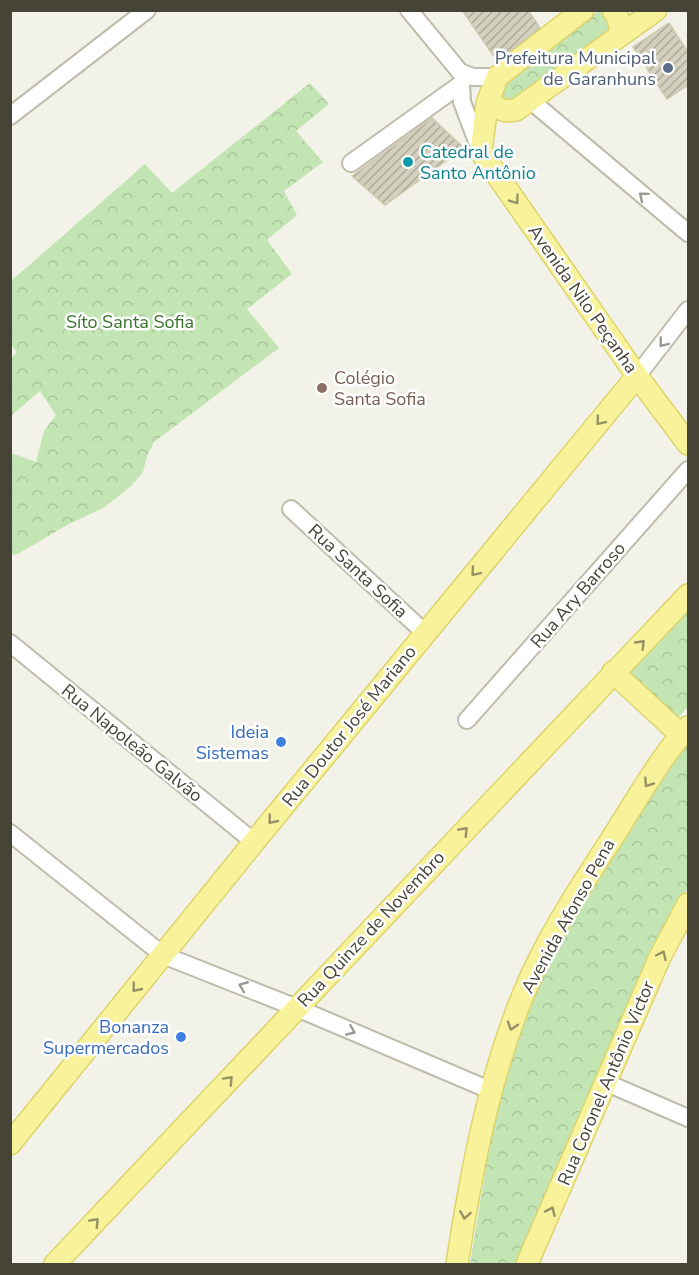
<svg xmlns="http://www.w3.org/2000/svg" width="699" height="1275" viewBox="0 0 699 1275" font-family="'Nunito Sans',sans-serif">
  <defs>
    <pattern id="park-crowns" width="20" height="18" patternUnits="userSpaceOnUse" patternTransform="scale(1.5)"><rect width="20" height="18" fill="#c3e5b3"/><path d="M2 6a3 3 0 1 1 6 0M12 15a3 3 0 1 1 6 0" fill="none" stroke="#a9c69b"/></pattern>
    <pattern id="building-hatch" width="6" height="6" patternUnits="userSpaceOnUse" patternTransform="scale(1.5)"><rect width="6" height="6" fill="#d4d0be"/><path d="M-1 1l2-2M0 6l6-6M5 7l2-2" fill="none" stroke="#aeaa9b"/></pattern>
  </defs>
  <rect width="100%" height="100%" fill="#f3f2e8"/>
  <!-- park -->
  <g fill="url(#park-crowns)">
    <path d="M599,11H603L618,26L512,108L493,103L499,82Z"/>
    <path d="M310,83L329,104L296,131L323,162L284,191L297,215L267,240L292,274L247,309L279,348L154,442L147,456L143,472L132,485L105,507L67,525L18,554L11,555V453L36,462L44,431L56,415L40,391L11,416V359L17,352L11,345V281L145,164L172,193Z"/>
    <path d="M688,610V707L674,722L627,671Z"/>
    <path d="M688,742V887L661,934L516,1264H470L496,1105L529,1002L565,929L648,790Z"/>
  </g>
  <!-- building -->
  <g fill="url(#building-hatch)" stroke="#cec9b1" stroke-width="1.5">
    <path d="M462,10H528L540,28L497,61Z"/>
    <path d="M669,23L688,52V85L667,99L633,47Z"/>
    <path d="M432,118L464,148L385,205L352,176Z"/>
  </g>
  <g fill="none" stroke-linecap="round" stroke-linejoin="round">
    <!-- minor casing -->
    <g stroke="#bebcab" stroke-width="20">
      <g id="minor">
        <path d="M409,10L460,72L473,77H497"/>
        <path d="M461,84L462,102L481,152"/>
        <path d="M530,100L688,233"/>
        <path d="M10,116L147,10"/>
        <path d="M351,163L461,84"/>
        <path d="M637,376L688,310"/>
        <path d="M291,509L425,633"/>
        <path d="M10,643L254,842"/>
        <path d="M467,720L688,470"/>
        <path d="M10,833L163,955L297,1008L492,1091"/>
        <path d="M607,1083L688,1118"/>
      </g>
    </g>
    <!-- major casing -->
    <g stroke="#ddd46c" stroke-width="24">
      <g id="major">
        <path d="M583,10L497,77L487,104L481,152L637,376L688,444"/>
        <path d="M613,10C620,18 620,25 620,35"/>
        <path d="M487,104L506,111L516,110L656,10"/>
        <path d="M613,672L681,735"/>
        <path d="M10,1144L254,842L637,376"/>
        <path d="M55,1264L688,595"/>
        <path d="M457,1264C471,1173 488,1081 523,995C546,938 583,883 616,832C639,796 660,758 688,727"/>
        <path d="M527,1264L659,959L688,904"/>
      </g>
    </g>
    <!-- minor -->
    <use href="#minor" stroke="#fff" stroke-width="16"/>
    <!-- major -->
    <use href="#major" stroke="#f8f29b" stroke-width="21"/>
  </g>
  <!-- one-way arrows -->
  <defs><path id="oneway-chevron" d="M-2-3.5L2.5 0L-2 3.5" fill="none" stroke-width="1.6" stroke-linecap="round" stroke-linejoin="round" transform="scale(1.5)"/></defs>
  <g stroke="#999891">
    <use href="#oneway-chevron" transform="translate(643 196) rotate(-140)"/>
    <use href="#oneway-chevron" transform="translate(663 343) rotate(128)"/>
    <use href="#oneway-chevron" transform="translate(243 986) rotate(-158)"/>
    <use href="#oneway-chevron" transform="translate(351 1031) rotate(23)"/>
  </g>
  <g stroke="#969264">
    <use href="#oneway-chevron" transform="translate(515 200) rotate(55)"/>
    <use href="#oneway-chevron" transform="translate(600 421) rotate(130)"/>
    <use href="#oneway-chevron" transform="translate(475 572) rotate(130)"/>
    <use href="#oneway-chevron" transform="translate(641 644) rotate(-46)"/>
    <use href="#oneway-chevron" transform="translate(648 783) rotate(124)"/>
    <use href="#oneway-chevron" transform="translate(272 820) rotate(129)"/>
    <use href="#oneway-chevron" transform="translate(464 831) rotate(-47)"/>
    <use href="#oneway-chevron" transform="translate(662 955) rotate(-65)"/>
    <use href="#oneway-chevron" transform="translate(136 988) rotate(129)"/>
    <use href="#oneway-chevron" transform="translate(512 1026) rotate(108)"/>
    <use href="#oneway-chevron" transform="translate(229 1080) rotate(-47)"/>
    <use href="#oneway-chevron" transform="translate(551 1211) rotate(-66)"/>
    <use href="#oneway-chevron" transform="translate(465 1215) rotate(99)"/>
    <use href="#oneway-chevron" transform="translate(95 1222) rotate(-47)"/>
  </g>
  <!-- markers -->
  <circle fill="#5c6f8a" stroke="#fff" stroke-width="2" cx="668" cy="68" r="6"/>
  <circle fill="#0f9aa8" stroke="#fff" stroke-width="2" cx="408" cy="162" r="6"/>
  <circle fill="#8d6e63" stroke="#fff" stroke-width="2" cx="322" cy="388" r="6"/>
  <g fill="#3f7fe0" stroke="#fff" stroke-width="2">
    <circle cx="281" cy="742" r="6"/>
    <circle cx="181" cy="1037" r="6"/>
  </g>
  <g text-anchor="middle" stroke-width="5" stroke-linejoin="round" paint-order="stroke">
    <!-- service labels -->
    <g font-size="18" fill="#4e5e75" stroke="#fff" text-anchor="end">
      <text x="656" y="64">Prefeitura Municipal<tspan x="656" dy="21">de Garanhuns</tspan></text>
    </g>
    <!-- culture labels -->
    <g font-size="18" fill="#0d838f" stroke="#fff" text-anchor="start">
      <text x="420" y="158">Catedral de<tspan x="420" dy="21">Santo Antônio</tspan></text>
    </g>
    <!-- street labels -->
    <g font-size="18" fill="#464337" stroke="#fff">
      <text transform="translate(583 299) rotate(55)" y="6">Avenida Nilo Peçanha</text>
      <text transform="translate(358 571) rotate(43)" y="6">Rua Santa Sofia</text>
      <text transform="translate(578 595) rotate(-49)" y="6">Rua Ary Barroso</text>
      <text transform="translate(349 726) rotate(-51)" y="6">Rua Doutor José Mariano</text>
      <text transform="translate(132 743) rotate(39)" y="6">Rua Napoleão Galvão</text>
      <text transform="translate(568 916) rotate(-61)" y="6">Avenida Afonso Pena</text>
      <text transform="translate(371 929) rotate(-47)" y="6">Rua Quinze de Novembro</text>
      <text transform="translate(606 1083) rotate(-67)" y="6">Rua Coronel Antônio Victor</text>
    </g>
    <!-- park labels -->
    <g font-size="18" fill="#39742d" stroke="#fff">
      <text x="130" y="328">Síto Santa Sofia</text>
    </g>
    <!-- education labels -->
    <g font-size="18" fill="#785e54" stroke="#fff" text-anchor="start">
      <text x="334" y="384">Colégio<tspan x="334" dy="21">Santa Sofia</tspan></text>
    </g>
    <!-- shop labels -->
    <g font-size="18" fill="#366cbe" stroke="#fff" text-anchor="end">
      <text x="269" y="738">Ideia<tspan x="269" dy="21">Sistemas</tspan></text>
      <text x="169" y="1033">Bonanza<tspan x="169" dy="21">Supermercados</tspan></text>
    </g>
  </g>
  <!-- border -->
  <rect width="699" height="1275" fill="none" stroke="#464337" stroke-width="24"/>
</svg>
